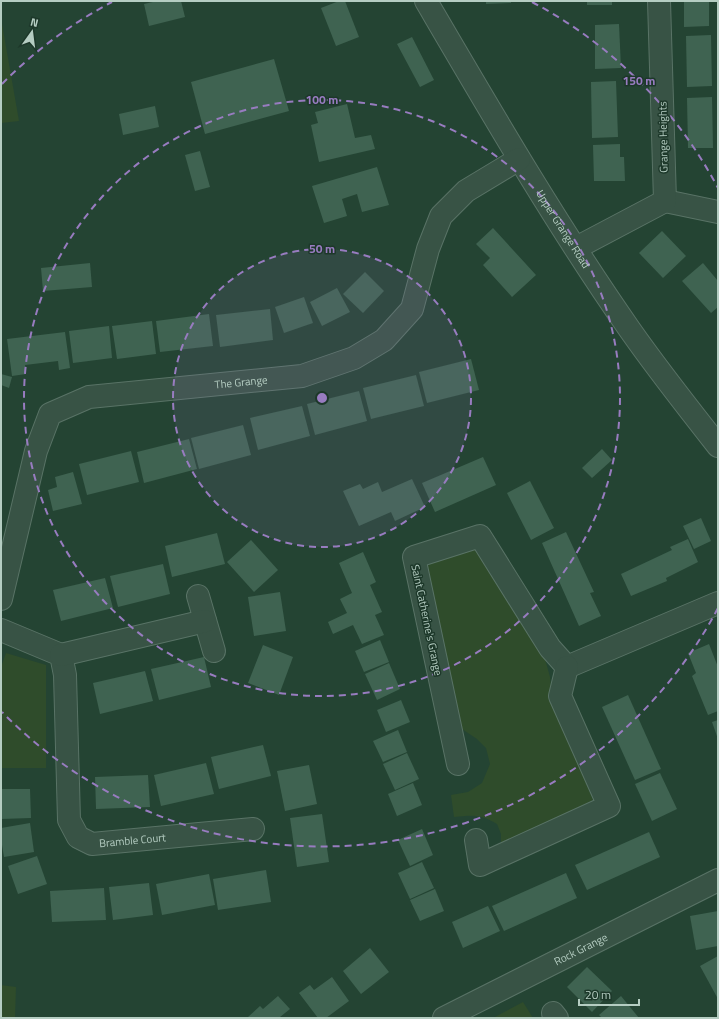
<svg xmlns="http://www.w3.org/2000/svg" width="719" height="1019" viewBox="0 0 719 1019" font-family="'Titillium Web',sans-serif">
  <rect width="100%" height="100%" fill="#244433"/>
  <!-- green -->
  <g fill="#2f4c2b">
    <path d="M1,18L19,121L1,123Z"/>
    <path d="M476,547L545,659L550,677L552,697L593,800L501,846V834L497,824C480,814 473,815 454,817L451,795L468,792L482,783L490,764L486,748L477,739L459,727L424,576L430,561Z"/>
    <path d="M6,653L46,665V768H1V667Z"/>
    <path d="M1,985L16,987L15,1018H1Z"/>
    <path d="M523,1002L533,1018H493Z"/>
  </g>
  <!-- building -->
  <g fill="#3f6351">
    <path d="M157,1H181L185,17L149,26L144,4Z"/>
    <path d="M339,1H345L359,37L336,46L321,8Z"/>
    <path d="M486,1H511V3L486,4Z"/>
    <rect x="587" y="1" width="25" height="4"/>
    <path d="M684,1H709V26L684,27Z"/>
    <path d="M619,24L621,68L595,69V25Z"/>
    <path d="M711,35L712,86L687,87L686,36Z"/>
    <path d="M412,37L434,80L420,87L397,44Z"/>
    <path d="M274,59L289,111L205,134L191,82Z"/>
    <path d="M616,81L618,137L592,138L591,82Z"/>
    <path d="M712,97L713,148H688L687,98Z"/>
    <path d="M347,104L355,138L371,135L375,149L319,162L311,125L318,123L315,112Z"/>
    <path d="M155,106L159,127L123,135L119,114Z"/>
    <path d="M620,144V157H624L625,181H594L593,145Z"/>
    <path d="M200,151L210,187L195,191L185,155Z"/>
    <path d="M377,167L389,205L362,212L357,194L342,199L347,216L324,223L312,186Z"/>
    <path d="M493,228L536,275L512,297L483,265L490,258L476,244Z"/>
    <path d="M662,231L686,256L663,278L639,253Z"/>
    <path d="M90,263L92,287L43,291L41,268Z"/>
    <path d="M703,263L718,281V307L711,313L682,281Z"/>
    <path d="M365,272L384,291L363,313L343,294Z"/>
    <path d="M337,288L350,312L322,326L310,302Z"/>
    <path d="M304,297L313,323L284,333L275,307Z"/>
    <path d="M270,309L273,340L220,347L216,315Z"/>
    <path d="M209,314L213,346L160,352L156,321Z"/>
    <path d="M152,321L156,354L117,359L112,326Z"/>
    <path d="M109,326L112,358L73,363L69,331Z"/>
    <path d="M65,332L70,368L59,370L58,361L25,365L26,374L12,376L7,339Z"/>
    <path d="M471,359L479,390L427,403L419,372Z"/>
    <path d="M1,374L12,377L9,388L1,385Z"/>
    <path d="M416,375L424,406L371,419L363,388Z"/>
    <path d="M359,391L367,421L315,435L307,404Z"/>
    <path d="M302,406L310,436L258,450L250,418Z"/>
    <path d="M243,425L251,455L199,469L191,438Z"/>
    <path d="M189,439L197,469L144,483L137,452Z"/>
    <path d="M602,449L612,460L592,478L582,468Z"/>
    <path d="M131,451L139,482L87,495L79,464Z"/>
    <path d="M483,457L496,485L435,512L422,483Z"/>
    <path d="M73,472L82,504L53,511L48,490L57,487L55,477Z"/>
    <path d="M412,479L425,507L395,521L391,512L359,526L343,491L360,484L363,489L378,482L382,492Z"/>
    <path d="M530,481L554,528L531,540L507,493Z"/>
    <path d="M701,518L711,541L694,549L683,526Z"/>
    <path d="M566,532L594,592L590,593L601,616L579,626L542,543Z"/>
    <path d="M217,533L225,564L172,577L165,546Z"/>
    <path d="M688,539L698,562L666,578L667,581L631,596L621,574L672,550L670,547Z"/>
    <path d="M251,540L278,570L254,592L227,562Z"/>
    <path d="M363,552L376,582L370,585L382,612L375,615L384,635L362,644L353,625L333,634L328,622L347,613L340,599L352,593L339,563Z"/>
    <path d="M163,564L170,594L118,607L110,576Z"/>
    <path d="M105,578L113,608L61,621L53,590Z"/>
    <path d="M280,592L286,631L254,636L248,597Z"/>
    <path d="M380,640L389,662L364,672L355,651Z"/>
    <path d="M709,644L718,667V711L708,715L692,676L696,673L688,653Z"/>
    <path d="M263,645L293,657L279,695L248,683Z"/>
    <path d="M204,657L211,687L159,700L151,669Z"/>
    <path d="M389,663L400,689L377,700L365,674Z"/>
    <path d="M145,671L153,701L100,714L93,683Z"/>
    <path d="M628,695L661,769L635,780L602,707Z"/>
    <path d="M401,700L410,722L386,732L377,710Z"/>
    <path d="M718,720V739L712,722Z"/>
    <path d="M398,730L407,752L383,762L373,741Z"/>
    <path d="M263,745L271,776L219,789L211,757Z"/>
    <path d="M407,753L419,779L395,790L383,764Z"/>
    <path d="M206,763L214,794L161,806L154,775Z"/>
    <path d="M309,765L317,804L285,811L277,771Z"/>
    <path d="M660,773L677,809L652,821L635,784Z"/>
    <path d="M148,775L150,807L96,809L95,777Z"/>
    <path d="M413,783L422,805L397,816L388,794Z"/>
    <path d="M1,789H30L31,818L1,819Z"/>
    <path d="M322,814L329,862L297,867L290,818Z"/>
    <path d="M30,823L34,852L4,857L1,839V828Z"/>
    <path d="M422,829L433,855L410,866L398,840Z"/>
    <path d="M649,832L660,857L587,890L575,865Z"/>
    <path d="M37,856L47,884L18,894L8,866Z"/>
    <path d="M422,862L434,888L410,899L398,873Z"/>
    <path d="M266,870L271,902L218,910L213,879Z"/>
    <path d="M566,873L577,898L504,931L492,906Z"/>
    <path d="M209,874L215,905L162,915L156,884Z"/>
    <path d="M149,883L153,915L113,920L109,887Z"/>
    <path d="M104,888L106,920L52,922L50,891Z"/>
    <path d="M435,889L444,911L420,921L410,900Z"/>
    <path d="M488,906L500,931L463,948L452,922Z"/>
    <path d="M718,911V946L696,950L690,916Z"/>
    <path d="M370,948L389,972L361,994L343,971Z"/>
    <path d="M718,956V999L700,966Z"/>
    <path d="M587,967L612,991L592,1012L567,987Z"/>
    <path d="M332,977L349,1001L326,1018H318L299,993L310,985L314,990Z"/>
    <path d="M278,996L290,1009L280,1017L281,1018H249L248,1017L260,1006L263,1009Z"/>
    <path d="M621,996L639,1018H602L599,1015Z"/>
  </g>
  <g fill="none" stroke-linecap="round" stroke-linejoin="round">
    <!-- minor casing -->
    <g stroke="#597366" stroke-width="24">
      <g id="minor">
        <path id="s1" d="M426,1C491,112 556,224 630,330C658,370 688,408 718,446"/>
        <path d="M665,201L718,212"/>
        <path d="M576,248L665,201L659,1"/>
        <path d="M198,596L214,651"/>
        <path id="s2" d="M1,599L36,451L50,414L89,397L302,376L354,358L384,340L412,309L428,249L441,216L466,191L519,159"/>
        <path id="s3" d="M1,630L61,655L65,675L69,820L78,837L92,844L253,829"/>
        <path d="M61,655L205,621"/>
        <path d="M567,667L718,603"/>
        <path d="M458,764L414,557L480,536L550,648L567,667"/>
        <path d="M476,840L480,865L609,806L560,696L567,667"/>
        <path d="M553,1013L557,1018"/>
        <path id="s4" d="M444,1018L718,880"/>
      </g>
    </g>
    <!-- minor -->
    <use href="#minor" stroke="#385345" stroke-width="22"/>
  </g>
  <!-- distance rings -->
  <circle cx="322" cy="398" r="149" fill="#987cc0" fill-opacity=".12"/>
  <g fill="none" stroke="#987cc0" stroke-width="2" stroke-dasharray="7 5">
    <circle cx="322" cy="398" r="149"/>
    <circle cx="322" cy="398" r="298"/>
    <path d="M718 608A448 448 0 0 1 2 712M2 84A448 448 0 0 1 112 2M532 2A448 448 0 0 1 718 188"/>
  </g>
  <g text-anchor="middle" stroke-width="3" stroke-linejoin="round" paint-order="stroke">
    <!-- street labels -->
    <g font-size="11" fill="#b5cdc2" stroke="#1d382a">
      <text transform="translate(663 137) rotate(-91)" y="4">Grange Heights</text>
      <text dy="4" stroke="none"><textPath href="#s1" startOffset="266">Upper Grange Road</textPath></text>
      <text dy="4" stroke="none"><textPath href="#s2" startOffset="387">The Grange</textPath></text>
      <text transform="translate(427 620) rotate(78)" y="4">Saint Catherine's Grange</text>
      <text dy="4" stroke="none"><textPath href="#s3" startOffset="306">Bramble Court</textPath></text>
      <text dy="4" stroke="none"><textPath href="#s4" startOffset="153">Rock Grange</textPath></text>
    </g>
  </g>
  <circle cx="322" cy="398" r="6" fill="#987cc0" stroke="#1d382a" stroke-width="2"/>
  <g font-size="12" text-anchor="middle" font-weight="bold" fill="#987cc0" stroke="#1d382a" stroke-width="3" stroke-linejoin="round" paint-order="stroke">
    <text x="639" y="85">150 m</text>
    <text x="322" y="104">100 m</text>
    <text x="322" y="253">50 m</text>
  </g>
  <!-- border -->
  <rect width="719" height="1019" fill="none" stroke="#b5cdc2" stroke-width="4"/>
  <!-- north arrow -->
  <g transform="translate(32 32) rotate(14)" stroke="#1d382a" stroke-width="3" paint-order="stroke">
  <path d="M0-3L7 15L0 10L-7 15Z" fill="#b5cdc2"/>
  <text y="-6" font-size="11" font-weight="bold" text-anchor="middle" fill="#b5cdc2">N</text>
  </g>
  <!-- scale -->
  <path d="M579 999v6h60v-6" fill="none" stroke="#b5cdc2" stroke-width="2"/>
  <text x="585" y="999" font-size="12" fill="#b5cdc2" stroke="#1d382a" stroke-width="3" paint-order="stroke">20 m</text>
</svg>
